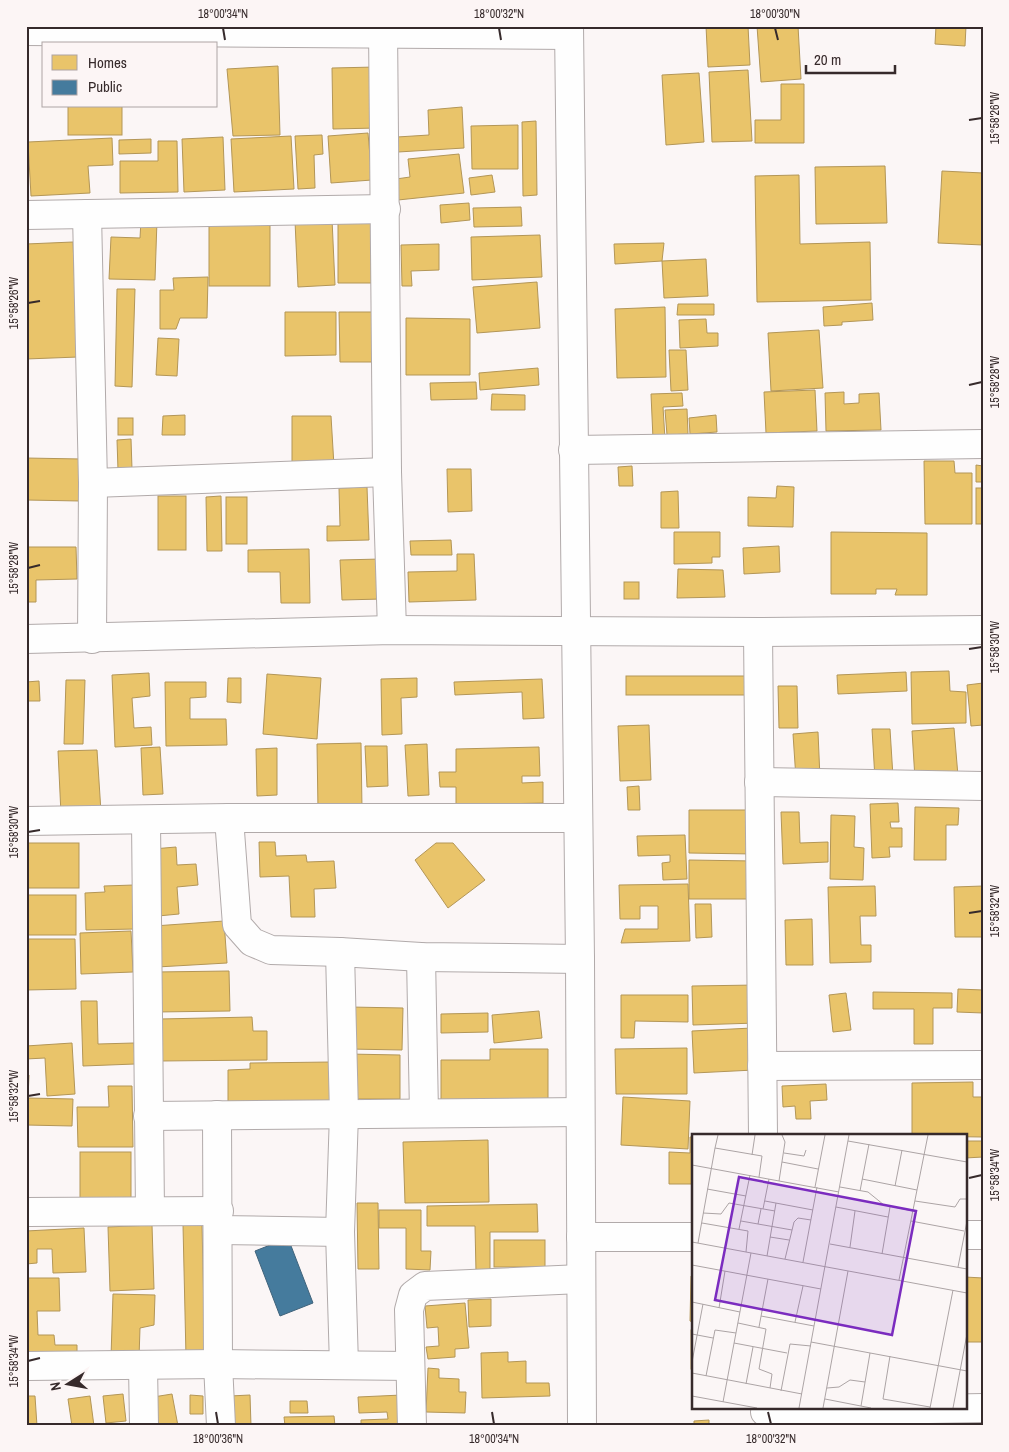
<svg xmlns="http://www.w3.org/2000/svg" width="1009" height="1452" viewBox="0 0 1009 1452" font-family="'Archivo Narrow',sans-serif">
  <rect width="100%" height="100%" fill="#fbf6f6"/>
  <!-- homes -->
  <g fill="#e9c46a" stroke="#b39657">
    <path d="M706,26H748L750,65L708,67Z"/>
    <path d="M757,26H798L801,79L761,82Z"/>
    <path d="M936,26H966L965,46L935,44Z"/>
    <path d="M278,66L280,135L233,136L227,69Z"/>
    <path d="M376,67L377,128L333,129L332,68Z"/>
    <path d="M748,70L752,141L712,142L709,72Z"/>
    <path d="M699,73L704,142L666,145L662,75Z"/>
    <path d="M781,84H804V143H755V120H781Z"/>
    <rect x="68" y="106" width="54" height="29"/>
    <path d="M462,107L464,148L398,152L397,137L429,135L428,110Z"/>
    <path d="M536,121L537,195L523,196L522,122Z"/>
    <path d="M518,125V169H472L471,126Z"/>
    <path d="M368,133L372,180L331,183L328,136Z"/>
    <path d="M322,135L323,154L314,155L315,188L298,189L295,136Z"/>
    <path d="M291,136L294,189L234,192L231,139Z"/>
    <path d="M223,137L225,190L184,192L182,139Z"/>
    <path d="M112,138L113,165L88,166L90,193L31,196L28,142Z"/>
    <path d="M151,139V153L119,154V140Z"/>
    <path d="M158,141H177L178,192L120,193V161H158Z"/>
    <path d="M459,154L464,193L398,200L396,179L410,177L408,159Z"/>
    <path d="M885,166L887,223L816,224L815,167Z"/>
    <path d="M942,171L983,173V245L938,243Z"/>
    <path d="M492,175L495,192L471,195L469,178Z"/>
    <path d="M799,175L800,244L870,242L871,300L757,302L755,176Z"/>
    <path d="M469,203L470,220L441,223L440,205Z"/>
    <path d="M521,207L522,226L474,227L473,208Z"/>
    <rect x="209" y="219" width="61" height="67"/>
    <path d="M332,219L335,285L298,287L295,221Z"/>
    <path d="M338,219H376L377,283H338Z"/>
    <path d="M141,220H157L155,280L109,279L111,237L140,238Z"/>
    <path d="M540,235L542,277L472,280L471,237Z"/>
    <path d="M73,242L78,357L26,359V244Z"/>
    <path d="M664,243L662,261L615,264L614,244Z"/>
    <path d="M439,244V270L411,271L412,286H402L401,245Z"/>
    <path d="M706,259L708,296L664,298L662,261Z"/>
    <path d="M208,277L207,318H180L176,329H160V290H174L173,278Z"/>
    <path d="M537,282L540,328L477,333L473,287Z"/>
    <path d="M117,289H135L132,387L115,386Z"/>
    <path d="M872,303L873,320L842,322V325L824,326L823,307Z"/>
    <path d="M678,304H714V315H677Z"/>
    <path d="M665,307L666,377L617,378L615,309Z"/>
    <path d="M285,312H336V355L285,356Z"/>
    <path d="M339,312H379V362H340Z"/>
    <path d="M406,318L470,319V375H406Z"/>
    <path d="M706,319L707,333H718V346L680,348L679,320Z"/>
    <path d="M819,330L823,388L771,391L768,333Z"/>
    <path d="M158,338L179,339L177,376L156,375Z"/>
    <path d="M669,350H686L688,390L671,391Z"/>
    <path d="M538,368L539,385L480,390L479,373Z"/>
    <path d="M476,382L477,399L431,400L430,383Z"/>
    <path d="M815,390L817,431L766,433L764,392Z"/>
    <path d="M844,392V404L859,403V394L879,393L881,430L826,431L825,393Z"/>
    <path d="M682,393L683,406L663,407L665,439H653L651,394Z"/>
    <path d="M492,394L525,395V410H491Z"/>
    <path d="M687,409L688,434L667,435L665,410Z"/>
    <path d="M185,415V435H162L163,416Z"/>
    <path d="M716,415L717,432L690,434L689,418Z"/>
    <path d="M292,416H331L334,466L292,467Z"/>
    <rect x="118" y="418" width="15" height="17"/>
    <path d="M131,439L132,469L118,470L117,440Z"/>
    <path d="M26,458L81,459L80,501L26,500Z"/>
    <path d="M924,461H954L955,473H972V524H925Z"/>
    <path d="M976,465L983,466V482H976Z"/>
    <path d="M632,466L633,486H619L618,467Z"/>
    <path d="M447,469H471L472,511L448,512Z"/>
    <path d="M777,486L794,487L793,527L748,526V497L776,498Z"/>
    <path d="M367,487L369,540L327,541V526H340L339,488Z"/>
    <rect x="976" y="488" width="7" height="36"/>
    <path d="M678,491L679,528H661V492Z"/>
    <rect x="158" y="496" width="28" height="54"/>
    <path d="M221,496L222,551H207L206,497Z"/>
    <rect x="226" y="497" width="21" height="47"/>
    <path d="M674,532H720V557H712V563L674,564Z"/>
    <path d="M831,532L927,533V595H895L897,589H876V594H831Z"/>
    <path d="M451,540L452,555H411L410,541Z"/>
    <path d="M779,546L780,572L744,574L743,548Z"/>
    <path d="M26,547H76L77,579L36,580V602H26Z"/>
    <path d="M309,549L310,603H281L280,572H248V550Z"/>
    <path d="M457,554H474L476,600L409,602L408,572L457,571Z"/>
    <path d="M381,559L382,599L342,600L340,560Z"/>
    <path d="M678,569L723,570L725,597L677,598Z"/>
    <rect x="624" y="582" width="15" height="17"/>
    <path d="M949,671L950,691L966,692V723L912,724L911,672Z"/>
    <path d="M906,672L907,691L838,694L837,675Z"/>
    <path d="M149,673L150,696L132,698L134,728L151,727L152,745L115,747L112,675Z"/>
    <path d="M267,674L321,678L317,739L263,734Z"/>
    <rect x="626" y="676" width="125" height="19"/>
    <path d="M228,678H241V703L227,702Z"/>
    <path d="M417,678V697L401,698L402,734L382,735L381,679Z"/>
    <path d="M542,679L544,718L523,719L522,692L455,695L454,682Z"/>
    <path d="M66,680H85L83,744H64Z"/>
    <path d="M39,681L40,701H26V682Z"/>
    <path d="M165,682H206V697L190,698V719H226L227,745L166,746Z"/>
    <path d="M983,683V725L971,726L967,685Z"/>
    <path d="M778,686H797L798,728H779Z"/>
    <path d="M649,725L651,780L620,781L618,726Z"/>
    <path d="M954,728L958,776L915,779L912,731Z"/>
    <path d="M872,729H890L893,777L875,779Z"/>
    <path d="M818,732L820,778L796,779L793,734Z"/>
    <path d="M361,743L362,809L318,810L317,744Z"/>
    <path d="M427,744L429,795L408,796L405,745Z"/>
    <path d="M365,746H387L388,786L367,787Z"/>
    <path d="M160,747L163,794L143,795L141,748Z"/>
    <path d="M539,747L540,776H522V783L543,782V803L456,805V787H440L439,772H456V749Z"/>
    <path d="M277,748V795L257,796L256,749Z"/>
    <path d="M97,750L101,812L61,814L58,751Z"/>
    <path d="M639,786L640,810H628L627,787Z"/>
    <path d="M898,803L899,822H890L891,828H902V847H889L890,857L872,858L870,804Z"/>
    <path d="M915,807L959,808L958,825H946V860H914Z"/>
    <path d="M689,810H753L754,854L689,853Z"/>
    <path d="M781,812H799L800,843L828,842V862L783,864Z"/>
    <path d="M831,815L855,816L854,847L864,848L863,880L830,879Z"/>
    <path d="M685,835L687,879L663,880L662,863L670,862V855L638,856L637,836Z"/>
    <path d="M259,842H275L276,856L306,855L307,862L334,861L336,888L314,889L315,917H291L289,876L260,877Z"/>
    <rect x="26" y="843" width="53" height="45"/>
    <path d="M436,843H453L485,880L448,908L415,860Z"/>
    <path d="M176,847L177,865L196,864L198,885L177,887L179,914L158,916L153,849Z"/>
    <path d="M689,860L754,861V899H689Z"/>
    <path d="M688,884L690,941L621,943L625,929H658V906H640V919H620L619,885Z"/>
    <path d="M134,885L135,929L86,930L85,893L105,892L104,886Z"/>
    <path d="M875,886L876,916H860L861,945H871V962L830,963L828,887Z"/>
    <path d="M983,886V937H955L954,887Z"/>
    <rect x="26" y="895" width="50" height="40"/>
    <path d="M695,904H711L712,937L696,938Z"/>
    <path d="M812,919L813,965H786L785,920Z"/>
    <path d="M224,921L227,963L157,967L154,926Z"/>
    <path d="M131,931L133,972L81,974L80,933Z"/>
    <path d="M26,939H75L76,989L26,990Z"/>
    <path d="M229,971L230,1011L156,1012V972Z"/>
    <path d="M756,985L757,1023L693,1025L692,986Z"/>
    <path d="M958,989L983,990V1013L957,1012Z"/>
    <path d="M873,992L952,993V1008H933V1044H914V1009H873Z"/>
    <path d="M846,993L851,1030L833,1032L829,995Z"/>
    <path d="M621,995H688V1022L635,1021L634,1038H621Z"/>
    <path d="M81,1001H97L98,1044L134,1043L135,1064L83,1066Z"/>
    <path d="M350,1007L403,1008L402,1050L349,1049Z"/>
    <path d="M539,1011L542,1038L494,1043L492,1015Z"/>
    <path d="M488,1013V1032L441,1033V1014Z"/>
    <path d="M252,1017L253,1031H267V1060L160,1061V1019Z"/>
    <path d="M752,1028L754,1070L694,1073L692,1031Z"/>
    <path d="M72,1043L75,1094L47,1096L45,1058L26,1059V1046Z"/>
    <path d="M687,1048V1094H616L615,1049Z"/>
    <path d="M490,1049H548V1104L441,1103V1060H490Z"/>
    <path d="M348,1054L400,1055V1099H348Z"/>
    <path d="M332,1062L333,1106L228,1107V1070L250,1069V1063Z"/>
    <path d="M26,1075H29L28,1098L73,1099L72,1126L26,1125Z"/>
    <path d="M973,1082V1097H983V1137L912,1136V1083Z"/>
    <path d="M826,1084L827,1100L810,1101L811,1119H796L795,1106L783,1107L782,1086Z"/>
    <path d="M108,1086H132L133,1147H78L77,1107H109Z"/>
    <path d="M623,1097L690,1101L688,1149L621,1145Z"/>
    <path d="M690,1137H693V1184H669V1152L690,1153Z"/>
    <path d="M488,1140L489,1202L405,1203L403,1142Z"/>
    <path d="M965,1141H983V1157L965,1158Z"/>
    <rect x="80" y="1152" width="51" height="46"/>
    <path d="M357,1203H378L379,1269H358Z"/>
    <path d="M537,1204L538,1232H490V1272H476L475,1226H427V1206Z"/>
    <path d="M379,1210H421V1251H431L430,1270L406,1269V1228H379Z"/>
    <path d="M152,1225L154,1289L110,1291L108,1227Z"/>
    <path d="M183,1225H202L205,1356L186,1357Z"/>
    <path d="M84,1228L86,1272L53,1273L52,1249H37V1263L26,1264V1231Z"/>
    <rect x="494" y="1240" width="51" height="27"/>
    <path d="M691,1276H693V1322L690,1321Z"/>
    <path d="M965,1277L983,1278V1342H965Z"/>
    <path d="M26,1278H59L60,1311H37L38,1335H54L55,1345H77V1359L26,1360Z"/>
    <path d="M113,1294L155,1295L154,1325L140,1328L139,1358L111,1357Z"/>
    <path d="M491,1299V1326L469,1327L468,1300Z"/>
    <path d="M465,1303L469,1348L455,1349V1357L428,1359L426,1347L439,1346L438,1327L427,1328L425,1306Z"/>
    <rect x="691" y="1330" width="2" height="39"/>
    <path d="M508,1352V1362L526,1361V1383H549L550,1396L482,1398L481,1353Z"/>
    <path d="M428,1368L439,1369V1378L459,1379V1392H466L465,1413L426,1412Z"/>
    <path d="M123,1394L126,1421L106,1423L103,1396Z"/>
    <path d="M172,1394L178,1426H151L147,1398Z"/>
    <path d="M190,1395L203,1396V1414H190Z"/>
    <path d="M250,1395L251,1426H232L230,1396Z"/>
    <path d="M402,1395L404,1426H361V1420L388,1419L387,1412L359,1413L358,1397Z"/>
    <path d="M26,1396H35L37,1426H26Z"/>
    <path d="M90,1396L94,1426H72L68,1399Z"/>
    <path d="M290,1401H307L308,1413H290Z"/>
    <path d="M334,1416L335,1426H285L284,1417Z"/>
    <path d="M709,1420V1426H694V1421Z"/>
  </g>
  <!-- public -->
  <path fill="#457b9d" stroke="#40637b" d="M288,1238L313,1303L280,1316L255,1251Z"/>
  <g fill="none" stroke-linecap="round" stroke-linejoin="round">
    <!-- minor casing -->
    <g stroke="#b1aaaa" stroke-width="30">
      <g id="minor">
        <path d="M383,26L387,472L392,630"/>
        <path d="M569,26L580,959L582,1426"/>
        <path d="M26,31L569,35"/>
        <path d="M87,214L93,483L92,639"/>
        <path d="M26,215L386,209"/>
        <path d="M573,450L983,444"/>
        <path d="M93,483L387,472"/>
        <path d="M758,632L763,1136"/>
        <path d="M26,639L392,630L758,632L983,630"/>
        <path d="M759,782L983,786"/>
        <path d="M229,818L237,925L252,942L271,950L340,952L421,957L580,959"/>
        <path d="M26,821L229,818H577"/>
        <path d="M146,821L150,1211"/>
        <path d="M340,952L344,1114L340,1232L344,1365"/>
        <path d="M421,957L424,1113"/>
        <path d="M762,1066L983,1065"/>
        <path d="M217,1115L218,1364L221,1426"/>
        <path d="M148,1116L580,1112"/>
        <path d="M26,1212L219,1211"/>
        <path d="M218,1230L340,1232"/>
        <path d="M965,1235H983"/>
        <path d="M581,1237H693"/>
        <path d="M143,1365L144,1426"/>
        <path d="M26,1366L218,1364L410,1366"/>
        <path d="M765,1412L983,1408"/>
        <path d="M412,1426L409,1310L413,1295L425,1286L581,1279"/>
      </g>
    </g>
    <!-- minor -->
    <use href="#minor" stroke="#fefefe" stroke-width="28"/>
  </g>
  <!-- ticks -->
  <path fill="none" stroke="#362a2b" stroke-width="2" d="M223,28L225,40M499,28L501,40M775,28L778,40M969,120L982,118M28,303L40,301M969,385L982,382M28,568L40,565M969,649L982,647M28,832L40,830M969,913L982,911M28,1096L40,1094M969,1178L982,1175M28,1361L40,1358M216,1412L218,1424M492,1412L494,1424M768,1412L771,1424"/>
  <!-- overview -->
  <g transform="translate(692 1134)">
    <rect width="275" height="275" fill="#fbf6f6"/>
    <path fill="none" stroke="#aca4a5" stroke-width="1" d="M26,1L23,14L70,22L67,43M156,7L275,28M92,19L112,22L114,16M60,21L63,1M90,28L126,35M0,31L147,58M170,45L225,56M87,47L93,8L90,1M203,52L210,16M123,53L133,1M148,53L176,58L192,71L221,77M15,55L54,62M168,57L177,10M73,67L121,76M223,67L263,73L268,65H275M144,73L196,83M71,75L77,45M11,79L29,80L37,69L83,77M49,87L100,96M219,87L272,97M10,89L56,97L54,118M66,90L69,75M47,95L58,41M78,103L97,106M0,108L275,159M6,109L23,14M138,110L275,135M158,113L163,77M190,120L198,73M75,122L84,69M93,125L102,88L106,84L119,86M111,128L125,53M0,131L129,155M266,133L275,87M207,146L236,1M0,168L48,178M27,174L33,137M69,182L122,192M103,188L111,152M46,189L74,195L67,235L80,240L78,254M67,193L76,145M0,200L21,204M119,208L275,237M42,209L95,219M198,222L191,265L238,273M0,228L11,170M0,239L110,260M14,242L23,196L44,199M54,250L61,213M135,254L147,253L158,246L173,248M89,257L98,210L119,212M0,262L65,274M133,265L179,274M31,268L59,119M169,272L178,219M107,274L157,1M131,274L156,137M238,274L261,156M261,274L275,200"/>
    <path fill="#7b2cbf" fill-opacity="0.15" stroke="#7b2cbf" stroke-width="2.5" d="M47,43L224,77L200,201L23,166Z"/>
    <rect width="275" height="275" fill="none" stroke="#362a2b" stroke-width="2.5"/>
  </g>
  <!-- border -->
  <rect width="1009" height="1452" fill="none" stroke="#fcf5f5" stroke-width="55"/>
  <!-- legend -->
  <rect x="42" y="42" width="175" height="65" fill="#fcf5f5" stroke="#ada4a4"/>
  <rect x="52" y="55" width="25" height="15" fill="#e9c46a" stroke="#ada4a4"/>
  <text x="88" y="68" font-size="15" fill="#362a2b">Homes</text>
  <rect x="52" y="80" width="25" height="15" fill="#457b9d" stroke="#ada4a4"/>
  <text x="88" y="92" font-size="15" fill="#362a2b">Public</text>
  <!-- north arrow -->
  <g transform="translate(68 1384) rotate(259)" stroke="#fcf5f5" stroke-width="4" paint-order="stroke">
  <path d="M0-4L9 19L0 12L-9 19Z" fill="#362a2b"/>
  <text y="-8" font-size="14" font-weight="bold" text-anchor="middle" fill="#362a2b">N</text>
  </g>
  <!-- scale -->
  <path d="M806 65v8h89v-8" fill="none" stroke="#362a2b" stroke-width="2.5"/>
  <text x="814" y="65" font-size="15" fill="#362a2b" stroke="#fcf5f5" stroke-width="4" paint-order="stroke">20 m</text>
  <rect x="28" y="28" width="954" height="1396" fill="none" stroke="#362a2b" stroke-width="2"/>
  <g font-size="12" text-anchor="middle" fill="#362a2b">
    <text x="223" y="18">18°00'34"N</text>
    <text x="499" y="18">18°00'32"N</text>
    <text x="775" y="18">18°00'30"N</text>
    <text transform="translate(995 118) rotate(-90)" y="4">15°58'26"W</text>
    <text transform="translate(14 303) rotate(-90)" y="4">15°58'26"W</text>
    <text transform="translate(995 382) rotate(-90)" y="4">15°58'28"W</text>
    <text transform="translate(14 568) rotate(-90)" y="4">15°58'28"W</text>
    <text transform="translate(995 647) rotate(-90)" y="4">15°58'30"W</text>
    <text transform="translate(14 832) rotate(-90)" y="4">15°58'30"W</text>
    <text transform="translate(995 911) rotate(-90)" y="4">15°58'32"W</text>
    <text transform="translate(14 1096) rotate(-90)" y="4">15°58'32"W</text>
    <text transform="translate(995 1175) rotate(-90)" y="4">15°58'34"W</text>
    <text transform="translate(14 1361) rotate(-90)" y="4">15°58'34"W</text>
    <text x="218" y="1443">18°00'36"N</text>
    <text x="494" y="1443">18°00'34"N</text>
    <text x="771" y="1443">18°00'32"N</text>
  </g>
</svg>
